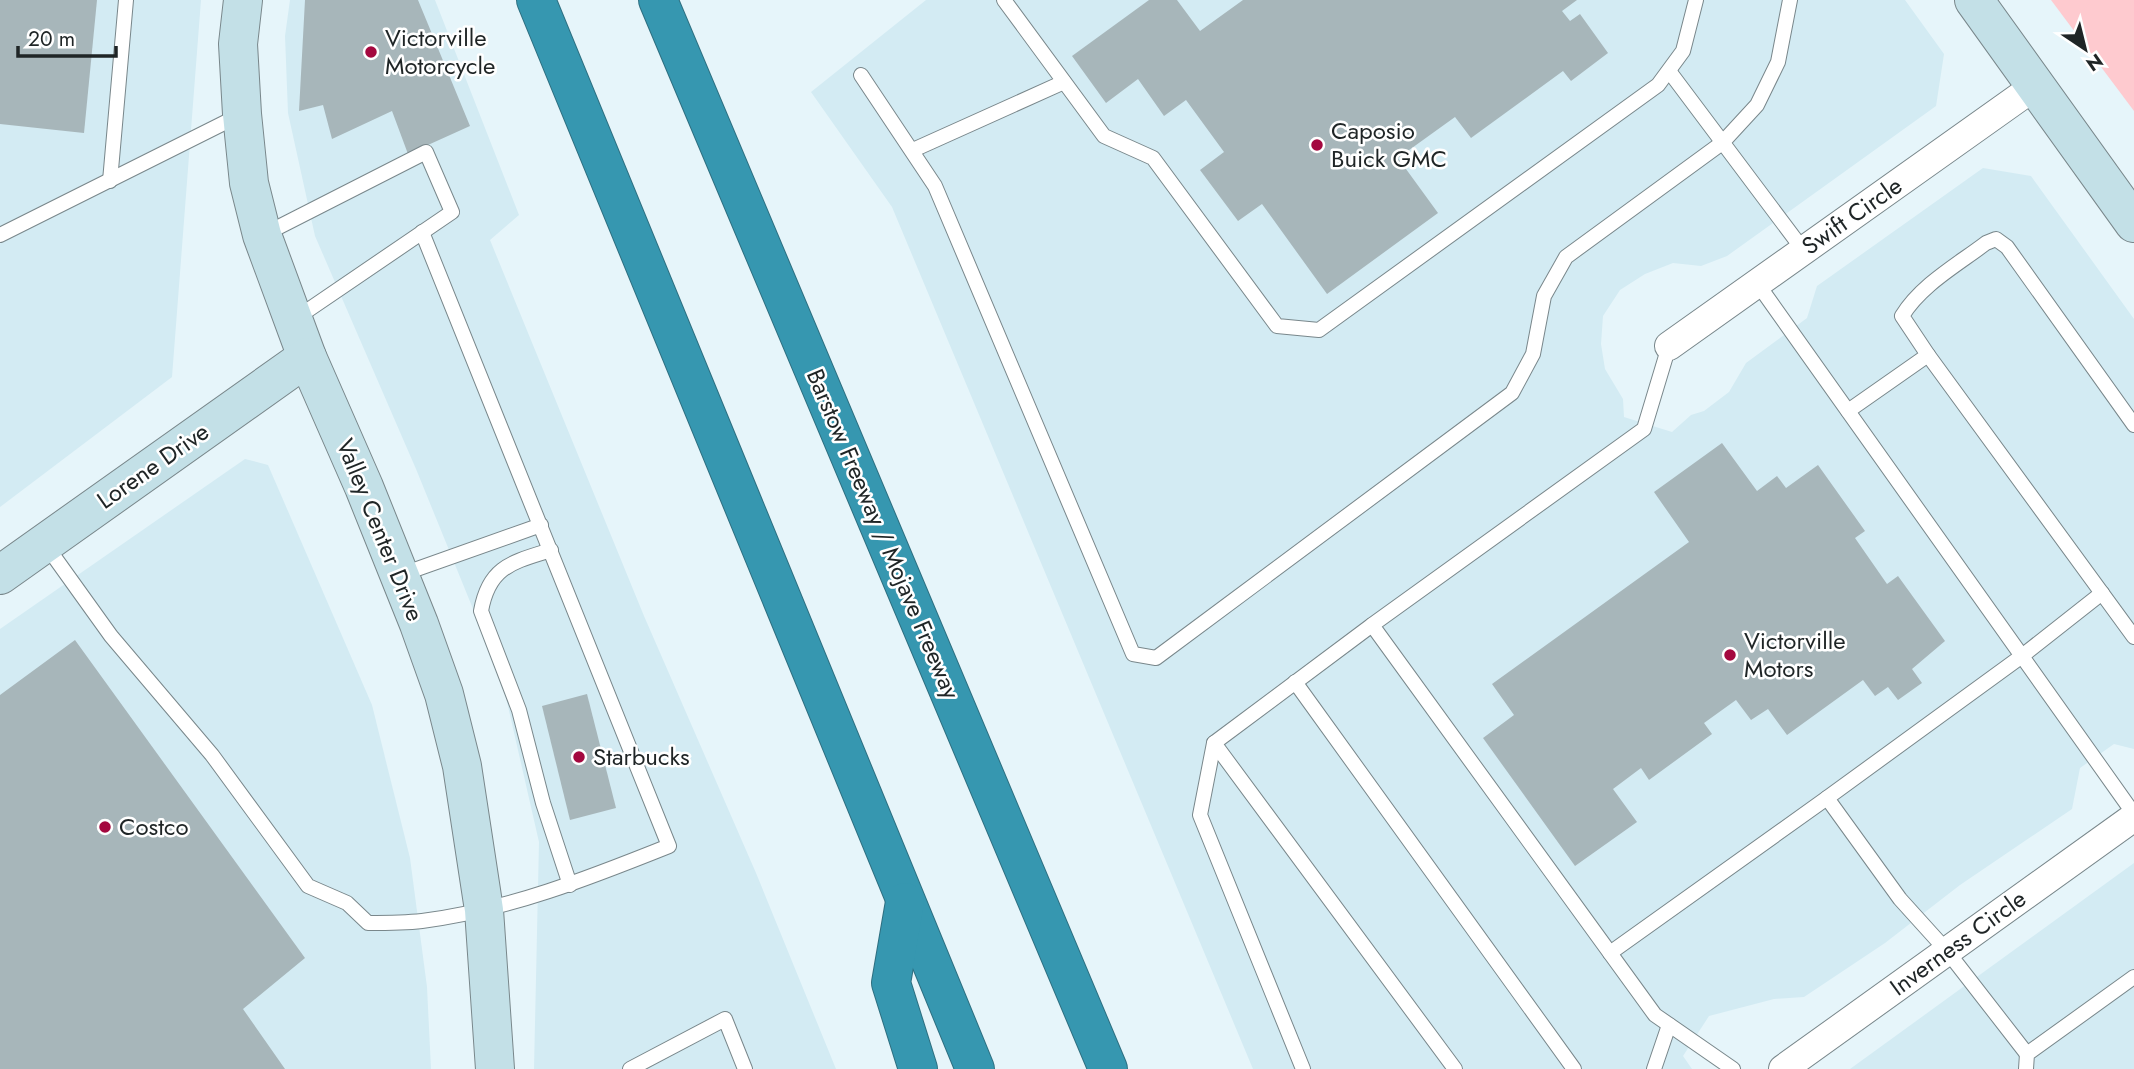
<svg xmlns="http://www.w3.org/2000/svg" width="2134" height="1069" viewBox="0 0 2134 1069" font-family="Jost,sans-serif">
  <rect width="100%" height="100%" fill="#e6f5fa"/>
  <!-- built -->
  <g fill="#d3ebf3">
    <path d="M0,0H201L172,377L0,507Z"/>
    <path d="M290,0H435L519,215L490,240L644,616L756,873L836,1069H534L539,842L502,680L416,469L315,236L288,113L285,36Z"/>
    <path d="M926,0H1905L1944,54L1936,106L1727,256L1701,266L1673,263L1645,274L1620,290L1603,316L1601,344L1605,369L1623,399L1624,417L1672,432L1691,415L1704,411L1729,392L1746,363L1807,318L1817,286L1983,168L2031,176L2134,319V749L2114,744L2080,768L2072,809L1960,885L1885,943L1804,997L1774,999L1709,1016L1683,1056L1692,1069H1253L892,207L811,92Z"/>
    <path d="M245,459L268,465L372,705L410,858L427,987L431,1069H0V629Z"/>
    <path d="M2134,863V1069H1850Z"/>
  </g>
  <!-- green -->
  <path fill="#fecacf" d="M2051,0H2134V111Z"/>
  <!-- building -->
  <g fill="#a7b6ba">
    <path d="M0,0H97L84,133L0,124Z"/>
    <path d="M305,0H418L470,126L408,154L392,111L332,139L323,105L299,111Z"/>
    <path d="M1149,0H1177L1200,31L1243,0H1577L1562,11L1570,21L1580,14L1608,53L1571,81L1563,71L1471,138L1455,117L1398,158L1438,213L1327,294L1262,204L1238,221L1200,170L1224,152L1186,100L1164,116L1138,79L1106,103L1072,56Z"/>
    <path d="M1722,443L1757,491L1777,476L1786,488L1818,465L1865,531L1855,538L1887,584L1898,576L1945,641L1912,669L1922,683L1898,700L1888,687L1875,696L1863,680L1787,735L1768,709L1751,720L1736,700L1704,723L1712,734L1649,780L1641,768L1613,789L1637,822L1575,866L1483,738L1514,715L1492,684L1689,542L1654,492Z"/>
    <path d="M75,640L305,958L243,1009L285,1069H0V695Z"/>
    <path d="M587,694L616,808L570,820L542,706Z"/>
  </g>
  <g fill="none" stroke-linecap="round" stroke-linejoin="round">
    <!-- lane casing -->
    <g stroke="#79878b" stroke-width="16">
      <g id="lane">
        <path d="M1004,0L1104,136L1153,158L1277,326L1319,330L1658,85L1683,51L1696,0"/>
        <path d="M1669,71L1804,251"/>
        <path d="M861,75L935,186L1133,654L1156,658L1512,393L1533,354L1544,296L1566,257L1722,143L1757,105L1778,62L1790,0"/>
        <path d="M913,150L1064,82"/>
        <path d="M110,181L126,0"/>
        <path d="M0,235L240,115"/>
        <path d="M263,235L426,152L452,212L295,319"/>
        <path d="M1757,283L2134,814"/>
        <path d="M1669,346L1644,429L1372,625L1655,1015L1733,1069"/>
        <path d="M1928,355L2134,637"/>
        <path d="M1848,411L1928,355L1902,316C1921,285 1957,265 1986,243L1996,239L2007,247L2134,425"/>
        <path d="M45,544L111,636L212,755L308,886L347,903L368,923C386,923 404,923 422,921C508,910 589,878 669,846L422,232"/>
        <path d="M551,550C513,562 489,566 481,611L519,710L543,803L570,885"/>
        <path d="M400,575L541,525"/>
        <path d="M1295,682L1574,1069"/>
        <path d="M1214,743L1455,1069"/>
        <path d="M1610,953L1827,798"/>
        <path d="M2027,1054L1947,951L1900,899L1827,798L2022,656L2102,593"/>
        <path d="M630,1069L725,1019L745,1069"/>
        <path d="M1303,1069L1200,815L1214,743L1372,625"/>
        <path d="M1654,1069L1669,1025"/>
        <path d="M2026,1069L2027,1054L2134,977"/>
      </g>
    </g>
    <!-- street casing -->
    <g stroke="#79878b" stroke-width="30">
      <g id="street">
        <path d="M1669,346L2035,86"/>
        <path d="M1783,1069L2134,817"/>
      </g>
    </g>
    <!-- secondary casing -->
    <g stroke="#79878b" stroke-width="40">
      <g id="secondary">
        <path d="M243,0L238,44L242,114L249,183L262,235L307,357L364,487L419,624L444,694L462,766L484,910L495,1069"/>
        <path d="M1974,0L2134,223"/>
        <path d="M0,575L307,357"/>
      </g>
    </g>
    <!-- highway casing -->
    <g stroke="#2e6f80" stroke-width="40">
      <g id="highway">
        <path d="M536,0L975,1069"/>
        <path d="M658,0L1108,1069"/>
        <path d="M905,902L891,983L918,1069"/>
      </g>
    </g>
    <!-- lane -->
    <use href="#lane" stroke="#fff" stroke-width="14"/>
    <!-- street -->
    <use href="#street" stroke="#fff" stroke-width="28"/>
    <!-- secondary -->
    <use href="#secondary" stroke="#c3e0e7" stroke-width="38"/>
    <!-- highway -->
    <use href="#highway" stroke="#3697b0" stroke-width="38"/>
  </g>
  <!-- markers -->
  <g fill="#a4083f" stroke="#fff" stroke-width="2.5">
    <circle cx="371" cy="52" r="7"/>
    <circle cx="1317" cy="145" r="7"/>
    <circle cx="1730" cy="655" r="7"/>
    <circle cx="579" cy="757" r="7"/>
    <circle cx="105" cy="827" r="7"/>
  </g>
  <g text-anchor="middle" stroke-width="5" stroke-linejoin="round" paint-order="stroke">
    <!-- poi labels -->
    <g font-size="24" fill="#1f2526" stroke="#fff" text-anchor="start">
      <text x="385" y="46">Victorville<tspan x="385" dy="28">Motorcycle</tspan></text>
      <text x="1331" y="139">Caposio<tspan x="1331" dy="28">Buick GMC</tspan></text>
      <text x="1744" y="649">Victorville<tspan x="1744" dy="28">Motors</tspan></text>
      <text x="593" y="765">Starbucks</text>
      <text x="119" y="835">Costco</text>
    </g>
    <!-- street labels -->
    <g font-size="24" fill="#1f2526" stroke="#fff">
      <text transform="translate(1852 216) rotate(-35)" y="8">Swift Circle</text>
      <text transform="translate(153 466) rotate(-35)" y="8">Lorene Drive</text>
      <text transform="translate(380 530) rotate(68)" y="8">Valley Center Drive</text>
      <text transform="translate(883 534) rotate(67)" y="8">Barstow Freeway / Mojave Freeway</text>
      <text transform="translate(1958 943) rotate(-36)" y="8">Inverness Circle</text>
    </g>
  </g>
  <!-- north arrow -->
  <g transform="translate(2085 49) rotate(145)" stroke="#ffffff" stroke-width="5" paint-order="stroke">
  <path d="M0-5L12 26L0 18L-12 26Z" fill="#1f2526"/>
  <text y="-10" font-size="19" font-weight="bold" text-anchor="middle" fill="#1f2526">N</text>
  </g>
  <!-- scale -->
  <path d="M18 46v10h98v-10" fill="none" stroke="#1f2526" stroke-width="3.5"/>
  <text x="28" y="46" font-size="21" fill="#1f2526" stroke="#ffffff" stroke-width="5" paint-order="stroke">20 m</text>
</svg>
